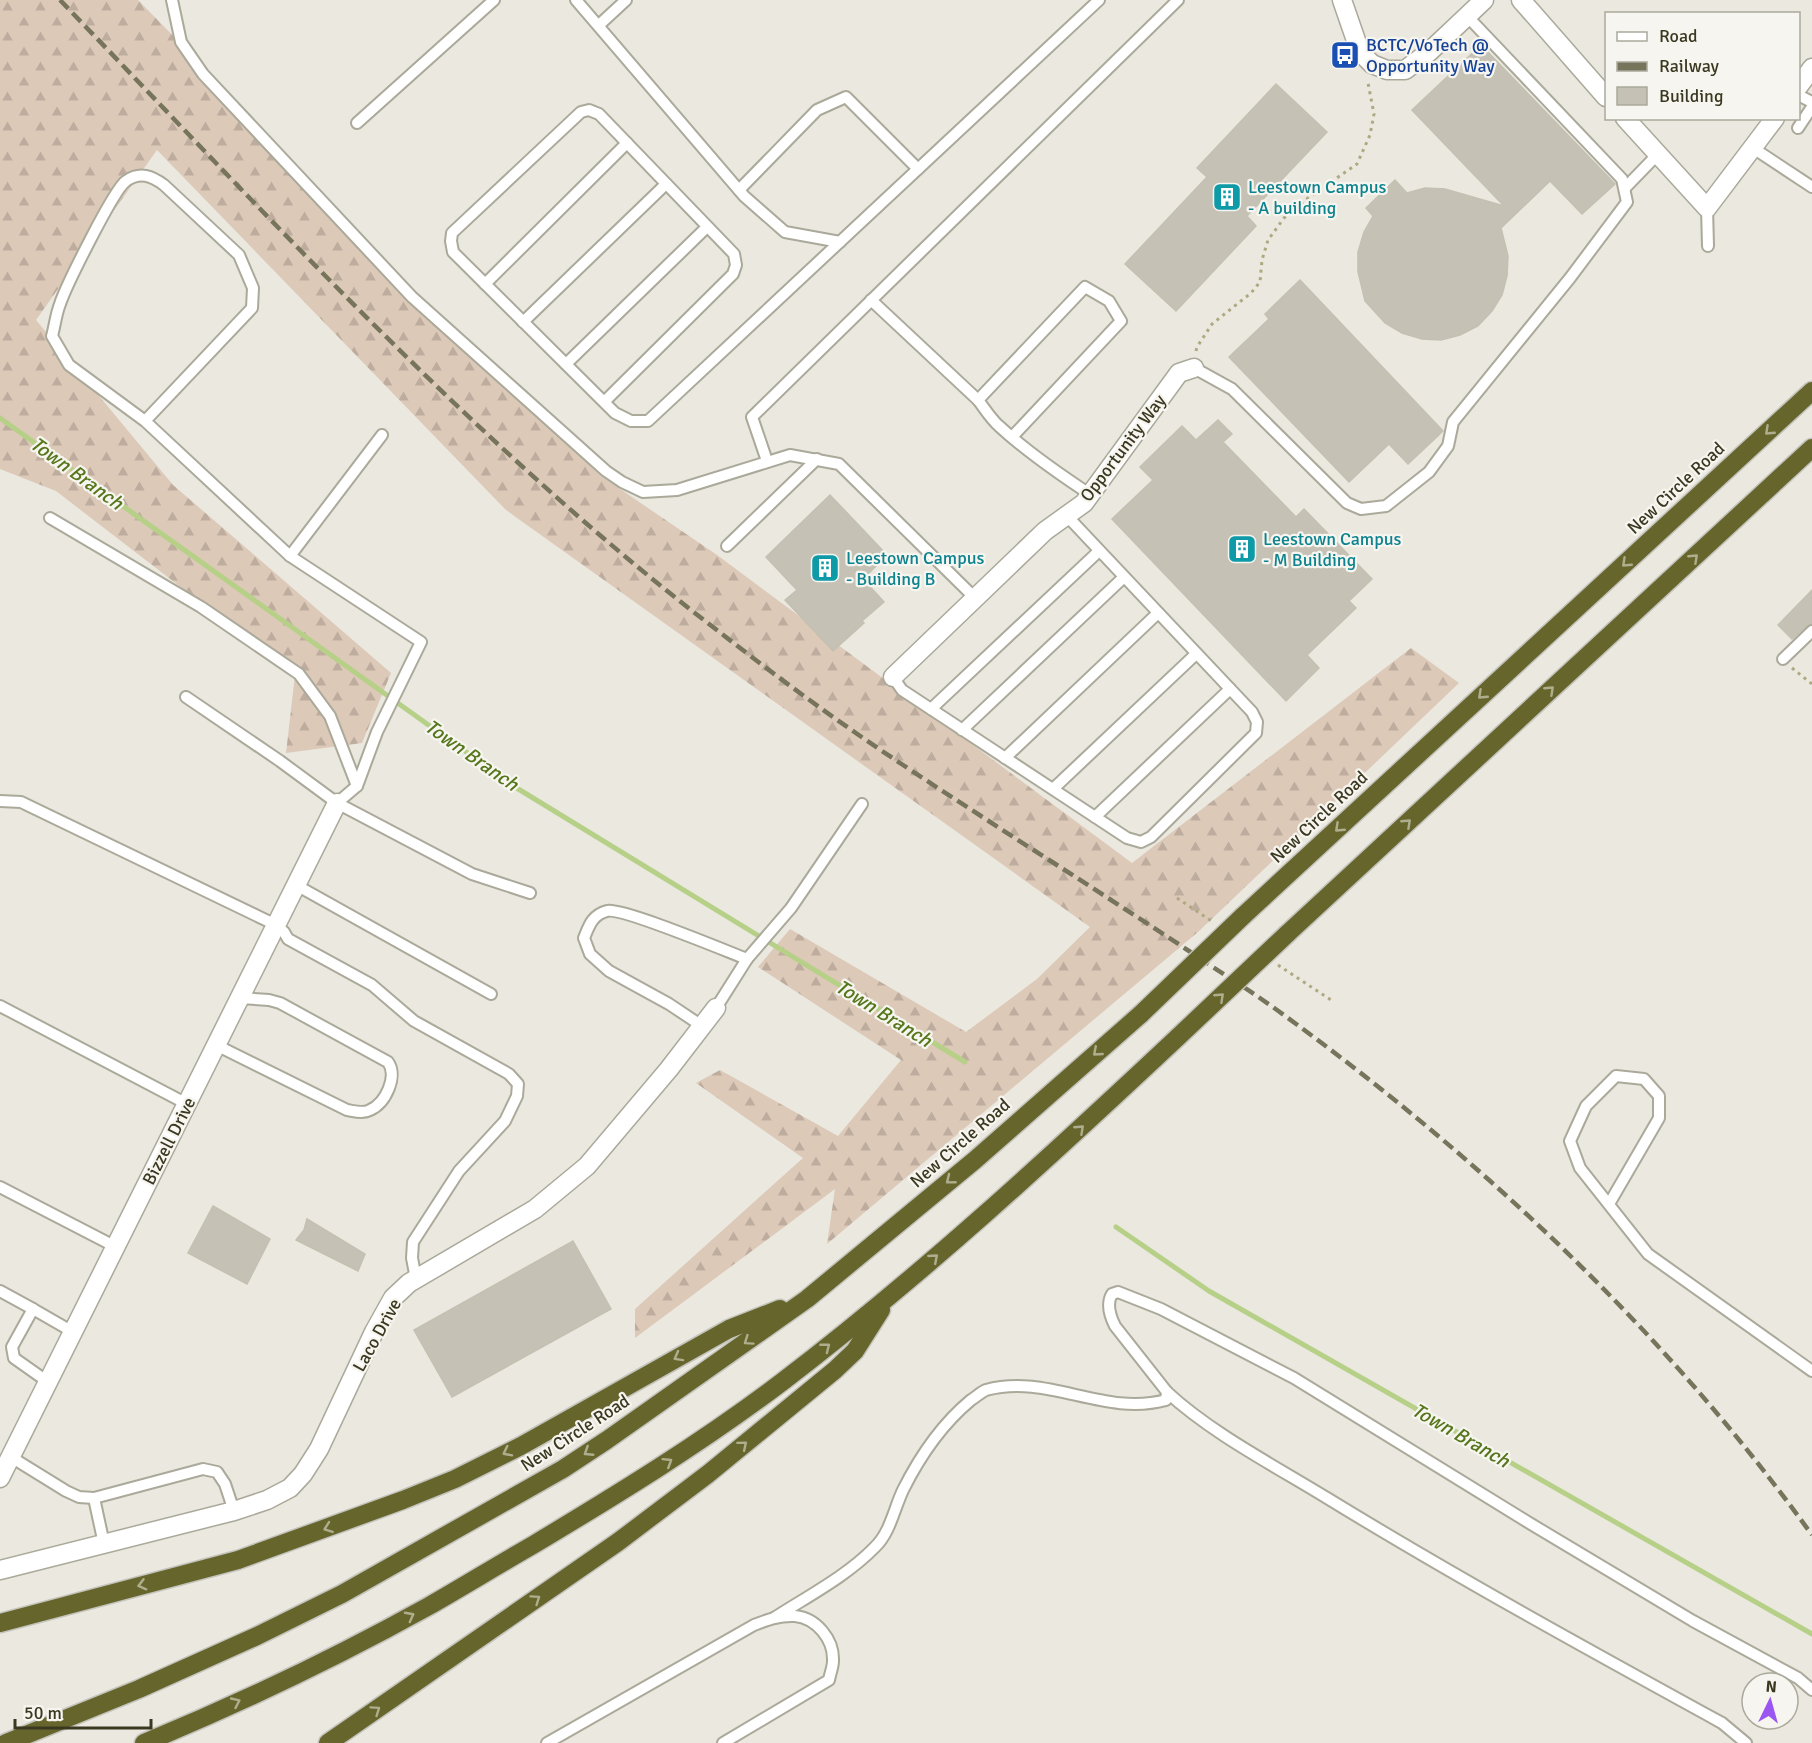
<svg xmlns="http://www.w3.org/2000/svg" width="1812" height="1743" viewBox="0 0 1812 1743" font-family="Signika,sans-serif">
  <defs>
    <pattern id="forest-firs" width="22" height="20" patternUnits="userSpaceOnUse" patternTransform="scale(1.5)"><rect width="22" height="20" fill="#dcc9b8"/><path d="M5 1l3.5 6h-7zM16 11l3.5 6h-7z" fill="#bead9e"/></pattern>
  </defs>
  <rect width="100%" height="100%" fill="#eae8df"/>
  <!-- forest -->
  <path fill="url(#forest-firs)" d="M0,0H138L184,47L412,297L601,476L717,555L1132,863L1411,648L1459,683L1198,932L827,1244L835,1189L635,1338V1309L803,1158L696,1083L720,1070L838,1136L901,1060L758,967L790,929L966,1032L1037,979L1090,927L506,510L157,150L36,320L173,485L391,673L362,743L286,753L295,675L56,491L0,469Z"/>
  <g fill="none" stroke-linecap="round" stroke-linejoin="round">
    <!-- stream -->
    <g stroke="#b6d087" stroke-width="5">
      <path d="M0,418L515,787L965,1062"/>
      <path d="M1116,1227L1209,1291L1812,1634"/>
    </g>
  </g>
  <!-- building -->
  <g fill="#c5c1b5" stroke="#c4c0b2" stroke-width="1.5">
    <path d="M1481,45L1615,184L1582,214L1550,181L1501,228L1508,256L1507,276L1502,295L1492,311L1478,326L1460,335L1441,340L1422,339L1402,333L1385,323L1365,301L1358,272V252L1364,232L1373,216L1366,208L1395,180L1407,193L1425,188L1445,189L1504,206L1412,110Z"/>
    <path d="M1276,84L1327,132L1247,216L1256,226L1176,311L1125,264L1207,177L1197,168Z"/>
    <path d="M1300,280L1443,431L1408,464L1389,444L1349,482L1229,357L1269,319L1265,314Z"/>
    <path d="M1218,420L1232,434L1223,442L1296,517L1304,509L1372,579L1349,601L1356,608L1307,655L1319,668L1286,701L1112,519L1153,480L1140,467L1182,426L1196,440Z"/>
    <path d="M830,495L887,555L863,579L884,602L862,621L864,623L833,651L785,600L797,590L766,557Z"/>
    <path d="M1812,590V624L1807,626L1792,639L1778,625Z"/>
    <path d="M213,1206L270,1239L247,1284L188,1253Z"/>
    <path d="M307,1219L365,1254L358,1271L296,1240L304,1230Z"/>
    <path d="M573,1241L611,1309L452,1397L414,1330Z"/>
  </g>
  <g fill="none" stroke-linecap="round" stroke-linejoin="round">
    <!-- lane casing -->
    <g stroke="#aba99a" stroke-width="14">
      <g id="lane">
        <path d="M172,0L181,42L203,74L412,297L606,471L622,482L643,492L677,490L790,455L839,464L975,598"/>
        <path d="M576,0L744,196L785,232L840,242"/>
        <path d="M599,25L626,0"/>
        <path d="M1798,95L1812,102"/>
        <path d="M357,123L494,0"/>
        <path d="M1798,128L1812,107"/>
        <path d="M1753,148L1812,187"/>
        <path d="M1625,188L1657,155"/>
        <path d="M739,190L817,110L846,97L918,169"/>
        <path d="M1707,208L1708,246"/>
        <path d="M485,284L627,143"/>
        <path d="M871,300L978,400"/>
        <path d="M523,322L666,184"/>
        <path d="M566,364L707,227"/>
        <path d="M1194,368L1232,389L1347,503L1361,509L1386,506L1429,472L1448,446L1453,422L1570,278L1627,202L1622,179L1467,16"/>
        <path d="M604,402L733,274L736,265L734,254L599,114L589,110L581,112L452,233L451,241L453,252L615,413L631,421H648L1099,0"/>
        <path d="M145,421L69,365L52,336C55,325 56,314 60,304C66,286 114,189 126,181C140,171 152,176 164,185L239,255L253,288L252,308L145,421L290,556L421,642L377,732L357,786L337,803"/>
        <path d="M1012,437L1121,321L1109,301L1085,287L978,400C985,409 991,419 999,426C1027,452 1059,474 1091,495"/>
        <path d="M767,461L752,417L1178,0"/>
        <path d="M50,518L201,607L299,674L330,716L357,786"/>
        <path d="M727,546L817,459"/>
        <path d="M290,556L382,435"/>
        <path d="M1783,659L1812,631"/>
        <path d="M893,677L902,690L1127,838L1141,842L1151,837L1256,733L1257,722L1252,712L1067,516"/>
        <path d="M186,697L280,761L337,803L472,874L530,893"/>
        <path d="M931,709L1099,551"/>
        <path d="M962,730L1124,577"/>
        <path d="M1005,758L1158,613"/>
        <path d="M1053,789L1196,654"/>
        <path d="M0,801L21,802L276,925L284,932L288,939L372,985L414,1021L509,1074L518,1084L517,1096L505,1121L459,1171L413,1242L412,1258L416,1279"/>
        <path d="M1095,817L1230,689"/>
        <path d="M296,885L491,994"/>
        <path d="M747,959L791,908L862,804"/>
        <path d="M0,1006L187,1104"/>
        <path d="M702,1026L669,1004L609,971L590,954L584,938C589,926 592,915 607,911C621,907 726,951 747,959L716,1008"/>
        <path d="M216,1045L347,1110C354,1111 363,1114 370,1110C386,1103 398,1076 388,1062L280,1003L269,1000L240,998"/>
        <path d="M0,1187L116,1247"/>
        <path d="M1609,1204L1659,1118V1096L1644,1079L1616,1076L1586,1106L1570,1141L1580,1168L1648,1254L1812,1371"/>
        <path d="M0,1291L33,1309"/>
        <path d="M48,1382L14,1358L12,1347L33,1309L73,1332"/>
        <path d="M1167,1392C1211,1433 1275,1466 1327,1498C1456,1577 1589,1650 1722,1723L1746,1743"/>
        <path d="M11,1457L66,1491L79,1497L94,1498L203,1469L217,1472L225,1484L234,1511"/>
        <path d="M94,1498L104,1544"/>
        <path d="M774,1618C808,1596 847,1576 875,1547C890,1533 894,1509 903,1490C920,1456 942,1424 971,1400C976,1397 981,1392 986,1390C1048,1373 1104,1417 1166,1400L1167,1392L1115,1326C1110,1316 1106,1304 1112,1294L1118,1292L1161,1309L1294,1378L1531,1524L1693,1621L1798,1678L1812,1690"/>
        <path d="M547,1743L754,1625C767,1620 780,1615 795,1616C816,1618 834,1639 833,1661C833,1667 830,1674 829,1680L723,1743"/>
      </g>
    </g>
    <!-- street casing -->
    <g stroke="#aba99a" stroke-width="21">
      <g id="street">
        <path d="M1342,0L1360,52L1372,64L1387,70H1405L1429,52L1484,0"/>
        <path d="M1521,0L1606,97"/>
        <path d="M1798,87L1812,68"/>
        <path d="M1625,118L1707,208L1775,118"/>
        <path d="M893,677L1045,531L1084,503L1179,373L1194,368"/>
        <path d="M0,1478L337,803"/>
        <path d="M0,1570L234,1511L267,1500L290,1488L303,1474L319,1449L374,1332L393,1298L409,1283L535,1209L587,1166L669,1069L716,1008"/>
      </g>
    </g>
    <!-- highway casing -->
    <g stroke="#c4c3bc" stroke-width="21">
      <g id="highway">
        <path d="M1243,916L1812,391"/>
        <path d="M1287,934L1812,448"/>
        <path d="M0,1623L238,1560L403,1500L455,1479L521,1446L729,1329L780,1309"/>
        <path d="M6,1743L139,1689L257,1636L342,1594L563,1469L607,1440L807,1299L975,1160L1141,1014"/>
        <path d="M144,1743C241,1703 337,1657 429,1606C464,1586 498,1565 533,1545C618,1494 703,1442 782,1382C921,1276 1050,1157 1178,1037"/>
        <path d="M328,1743L618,1542L708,1474L835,1370L855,1351L881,1310"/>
      </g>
    </g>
    <!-- path -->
    <g stroke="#aea980" stroke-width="3" stroke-dasharray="3 4.5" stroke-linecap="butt">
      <path d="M1196,351L1197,347L1212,324L1251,293L1260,282L1262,260L1268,240L1284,218L1308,198L1357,164L1370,135L1374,114L1368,83"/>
      <path d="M1792,668L1812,684"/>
      <path d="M1177,898L1213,922"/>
      <path d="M1278,965L1334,1002"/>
    </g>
    <!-- lane -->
    <use href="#lane" stroke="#fff" stroke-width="10"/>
    <!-- street -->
    <use href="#street" stroke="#fff" stroke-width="18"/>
    <!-- highway -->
    <use href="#highway" stroke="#66662c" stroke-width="18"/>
    <!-- rail -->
    <path stroke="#76745a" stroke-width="4.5" stroke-dasharray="12 6" stroke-linecap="butt" d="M60,0C272,220 478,448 722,634C781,680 841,724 903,765C998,828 1094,888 1189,951C1218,971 1248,989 1277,1010C1480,1157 1665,1331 1812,1535"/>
    <!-- highway-bridge casing -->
    <g stroke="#c4c3bc" stroke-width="21" stroke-linecap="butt">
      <g id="highway-bridge">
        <path d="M1141,1014L1243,916"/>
        <path d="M1178,1037L1287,934"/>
      </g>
    </g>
    <!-- highway-bridge -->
    <use href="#highway-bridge" stroke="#66662c" stroke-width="18"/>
  </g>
  <!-- one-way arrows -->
  <defs><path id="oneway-chevron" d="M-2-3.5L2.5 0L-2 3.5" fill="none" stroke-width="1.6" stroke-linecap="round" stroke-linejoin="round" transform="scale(1.5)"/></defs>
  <g stroke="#aeae8e">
    <use href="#oneway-chevron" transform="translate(1769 431) rotate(137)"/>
    <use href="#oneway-chevron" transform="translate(1694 558) rotate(-43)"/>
    <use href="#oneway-chevron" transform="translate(1626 563) rotate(137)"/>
    <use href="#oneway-chevron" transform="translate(1550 690) rotate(-43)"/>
    <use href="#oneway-chevron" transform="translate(1482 695) rotate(137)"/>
    <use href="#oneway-chevron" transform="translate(1407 823) rotate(-43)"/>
    <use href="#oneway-chevron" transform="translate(1339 828) rotate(137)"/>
    <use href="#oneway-chevron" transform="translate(1220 997) rotate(-43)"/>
    <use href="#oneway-chevron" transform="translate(1097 1052) rotate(139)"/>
    <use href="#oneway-chevron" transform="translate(1080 1129) rotate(-43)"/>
    <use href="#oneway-chevron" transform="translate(950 1180) rotate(141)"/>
    <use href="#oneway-chevron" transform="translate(934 1258) rotate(-41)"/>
    <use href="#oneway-chevron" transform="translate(748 1341) rotate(145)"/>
    <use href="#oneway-chevron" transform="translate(826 1347) rotate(-38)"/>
    <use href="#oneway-chevron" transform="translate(678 1357) rotate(151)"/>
    <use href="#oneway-chevron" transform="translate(743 1445) rotate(-40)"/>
    <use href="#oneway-chevron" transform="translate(507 1452) rotate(153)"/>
    <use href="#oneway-chevron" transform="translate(588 1452) rotate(147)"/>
    <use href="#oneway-chevron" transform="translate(668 1462) rotate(-32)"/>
    <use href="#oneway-chevron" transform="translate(328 1528) rotate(160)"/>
    <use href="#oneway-chevron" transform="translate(142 1585) rotate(165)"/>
    <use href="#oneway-chevron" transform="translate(536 1599) rotate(-35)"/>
    <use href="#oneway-chevron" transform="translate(410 1616) rotate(-28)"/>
    <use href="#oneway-chevron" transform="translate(236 1702) rotate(-25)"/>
    <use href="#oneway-chevron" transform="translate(376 1710) rotate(-35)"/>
  </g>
  <!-- icons -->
  <defs>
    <g id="bus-square" transform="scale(1.5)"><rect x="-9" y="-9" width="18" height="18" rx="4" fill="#1a4fb4" stroke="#f7f5ef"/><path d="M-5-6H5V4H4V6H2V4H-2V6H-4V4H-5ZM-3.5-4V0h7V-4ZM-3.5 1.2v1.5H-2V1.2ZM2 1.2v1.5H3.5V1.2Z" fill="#fff"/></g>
    <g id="building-square" transform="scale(1.5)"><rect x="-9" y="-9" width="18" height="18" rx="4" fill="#0f9aa8" stroke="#f7f5ef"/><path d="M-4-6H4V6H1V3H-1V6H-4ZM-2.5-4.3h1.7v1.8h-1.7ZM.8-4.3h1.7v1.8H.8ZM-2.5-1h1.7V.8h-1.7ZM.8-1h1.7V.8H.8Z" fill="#fff"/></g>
  </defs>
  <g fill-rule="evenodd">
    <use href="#bus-square" x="1345" y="55"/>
    <use href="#building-square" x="1227" y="197"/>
    <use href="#building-square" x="1242" y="549"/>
    <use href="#building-square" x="825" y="568"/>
  </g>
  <g text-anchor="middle" stroke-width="4.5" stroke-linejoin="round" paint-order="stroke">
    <!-- transit labels -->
    <g font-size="18" fill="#164399" stroke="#f7f5ef" text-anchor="start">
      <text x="1366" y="51">BCTC/VoTech @<tspan x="1366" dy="21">Opportunity Way</tspan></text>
    </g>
    <!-- culture labels -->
    <g font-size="18" fill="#0d838f" stroke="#f7f5ef" text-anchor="start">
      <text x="1248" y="193">Leestown Campus<tspan x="1248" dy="21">- A building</tspan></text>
      <text x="1263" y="545">Leestown Campus<tspan x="1263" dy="21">- M Building</tspan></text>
      <text x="846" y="564">Leestown Campus<tspan x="846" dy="21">- Building B</tspan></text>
    </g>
    <!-- street labels -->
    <g font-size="18" fill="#3a3820" stroke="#f7f5ef">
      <text transform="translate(1123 448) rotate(-53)" y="6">Opportunity Way</text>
      <text transform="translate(1676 488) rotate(-43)" y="6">New Circle Road</text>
      <text transform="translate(1319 817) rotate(-43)" y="6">New Circle Road</text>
      <text transform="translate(169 1141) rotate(-63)" y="6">Bizzell Drive</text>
      <text transform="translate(960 1143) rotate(-41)" y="6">New Circle Road</text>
      <text transform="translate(377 1335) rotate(-61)" y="6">Laco Drive</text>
      <text transform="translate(575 1433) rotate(-33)" y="6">New Circle Road</text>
    </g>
    <!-- water labels -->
    <g font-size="20" font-style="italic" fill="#55761b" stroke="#f7f5ef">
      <text transform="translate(77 473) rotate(36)" y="7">Town Branch</text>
      <text transform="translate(472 755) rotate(35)" y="7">Town Branch</text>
      <text transform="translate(884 1013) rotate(32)" y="7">Town Branch</text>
      <text transform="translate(1461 1435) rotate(30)" y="7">Town Branch</text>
    </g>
  </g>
  <!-- legend -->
  <rect x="1605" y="12" width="195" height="108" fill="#f7f5ef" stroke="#aba99c" stroke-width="1.5"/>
  <rect x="1617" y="32" width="30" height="9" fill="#ffffff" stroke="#aba99c" stroke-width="1.5"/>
  <text x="1659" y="42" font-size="18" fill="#3a3820">Road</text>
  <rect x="1617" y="62" width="30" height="9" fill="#76745a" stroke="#aba99c" stroke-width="1.5"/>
  <text x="1659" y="72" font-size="18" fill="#3a3820">Railway</text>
  <rect x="1617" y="87" width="30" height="18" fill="#c5c1b5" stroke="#aba99c" stroke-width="1.5"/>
  <text x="1659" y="102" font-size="18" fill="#3a3820">Building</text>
  <!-- north arrow -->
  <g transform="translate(1770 1701) rotate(5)"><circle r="28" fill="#f7f5ef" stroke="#aba99c" stroke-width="1.5"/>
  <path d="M0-4.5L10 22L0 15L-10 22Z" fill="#9b56f2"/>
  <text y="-9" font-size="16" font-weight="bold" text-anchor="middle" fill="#3a3820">N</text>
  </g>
  <!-- scale -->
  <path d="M15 1719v9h136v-9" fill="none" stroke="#3a3820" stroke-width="3"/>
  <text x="24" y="1719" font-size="18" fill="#3a3820" stroke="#f7f5ef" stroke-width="4.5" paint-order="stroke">50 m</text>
</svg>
